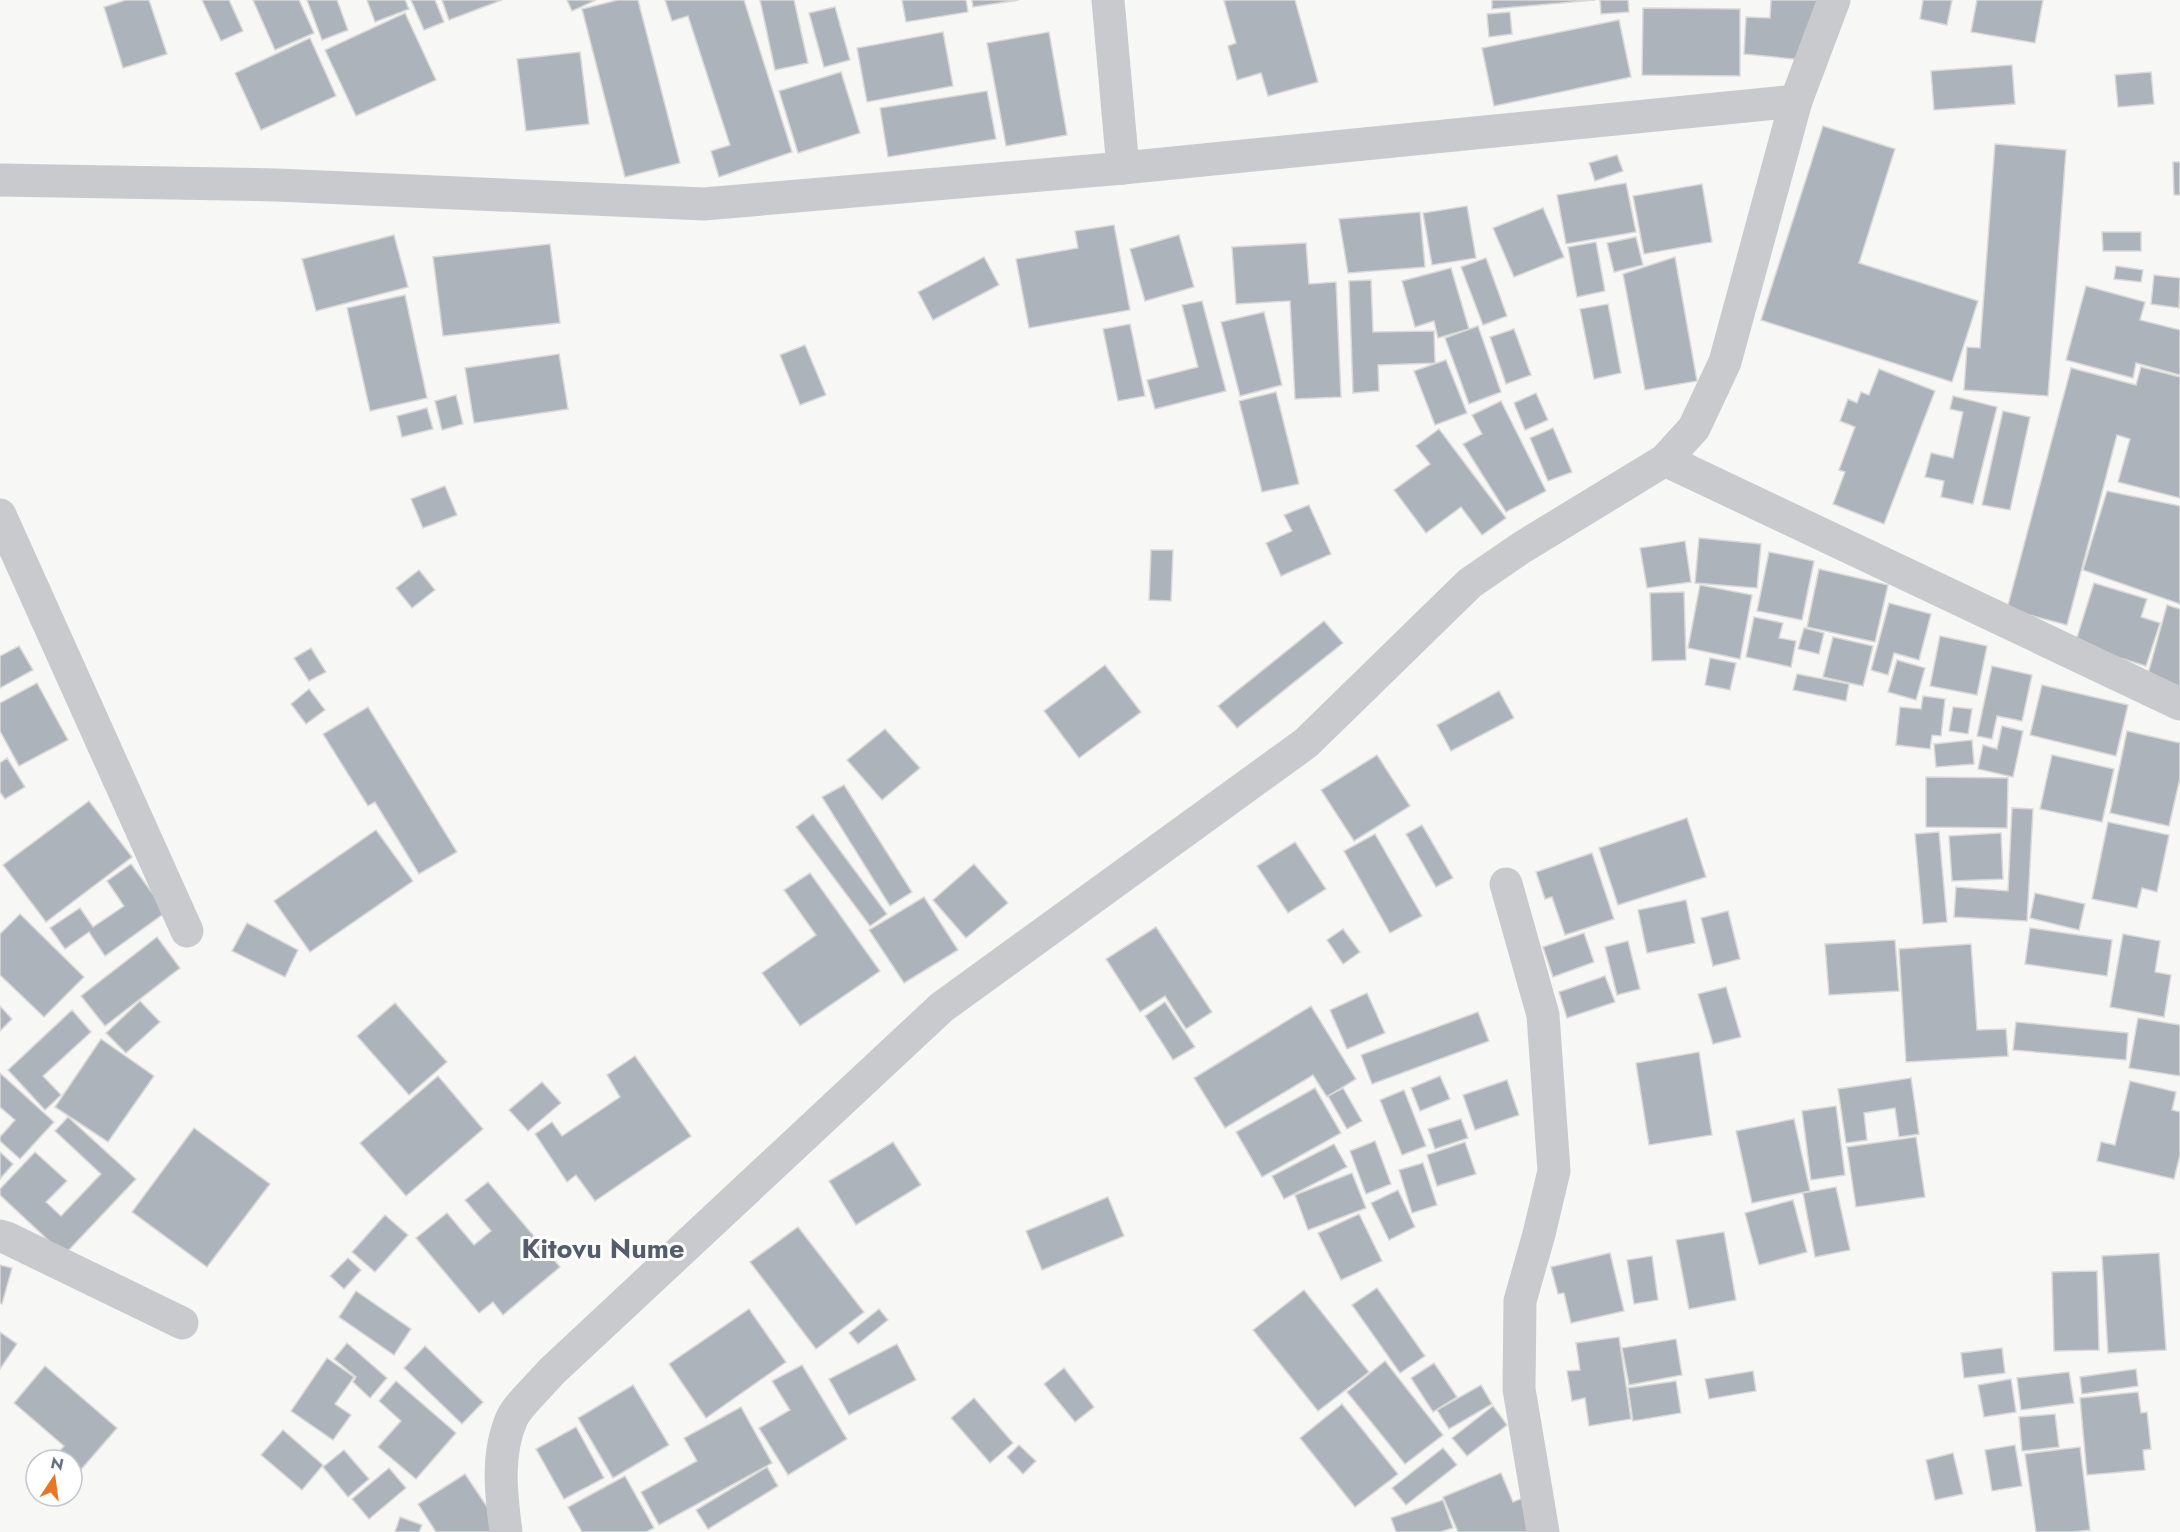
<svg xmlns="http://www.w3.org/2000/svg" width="2180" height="1532" viewBox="0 0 2180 1532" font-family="Jost,sans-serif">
  <rect width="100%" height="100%" fill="#f7f8f5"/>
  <!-- building -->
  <g fill="#adb3bb" stroke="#d9d9d7" stroke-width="1.5">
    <path d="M126,0H149L167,54L123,68L104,7Z"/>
    <path d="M202,0H229L243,31L221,41Z"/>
    <path d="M253,0H299L314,33L275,50Z"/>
    <path d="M307,0H337L348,30L322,40Z"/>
    <path d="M367,0H405L409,9L375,22Z"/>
    <path d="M411,0H435L444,22L424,30Z"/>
    <path d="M442,0H502L449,20Z"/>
    <path d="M567,0H596L572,11Z"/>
    <path d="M618,0H638L680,163L625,177L582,9Z"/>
    <path d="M665,0H744L792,152L719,177L711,151L730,145L688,16L672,21Z"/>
    <path d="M760,0H794L808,63L775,70Z"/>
    <path d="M902,0H966L968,12L906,22Z"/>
    <path d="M972,0H1019L973,7Z"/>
    <path d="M1228,0H1295L1318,82L1268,96L1261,73L1237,80L1228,46L1236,43L1224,1Z"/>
    <path d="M1492,0H1595L1492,9Z"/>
    <path d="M1600,0H1628L1629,12L1601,14Z"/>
    <path d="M1771,0H1824L1804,60L1744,54L1746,17L1770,18Z"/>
    <path d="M1923,0H1952L1947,25L1920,19Z"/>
    <path d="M1977,0H2043L2035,43L1971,32Z"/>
    <path d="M835,7L850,60L824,67L809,13Z"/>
    <path d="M1643,8L1740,9V76L1642,75Z"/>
    <path d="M1510,12L1512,34L1489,37L1487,14Z"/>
    <path d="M405,13L436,80L356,116L325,50Z"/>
    <path d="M1619,20L1631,77L1494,106L1482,48Z"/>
    <path d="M943,32L953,86L867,102L857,48Z"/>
    <path d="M1049,32L1067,135L1006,146L987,43Z"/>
    <path d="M310,38L336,96L261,130L235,73Z"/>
    <path d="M580,52L589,124L526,131L517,59Z"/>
    <path d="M2012,65L2015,104L1934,110L1931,71Z"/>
    <path d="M841,72L860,133L798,153L779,91Z"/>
    <path d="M2151,72L2154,104L2118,107L2115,75Z"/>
    <path d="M987,91L996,139L888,157L880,108Z"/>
    <path d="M1823,126L1895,149L1859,263L1978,301L1952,382L1761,320Z"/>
    <path d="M1995,144L2066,150L2048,396L1964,390L1967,347L1980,348Z"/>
    <path d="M1617,155L1623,171L1595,181L1589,163Z"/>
    <path d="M2173,162H2180V195H2174Z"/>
    <path d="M1626,183L1636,232L1566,244L1557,195Z"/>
    <path d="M1702,184L1712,242L1644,254L1633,196Z"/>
    <path d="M1467,206L1476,258L1432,265L1423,213Z"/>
    <path d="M1543,208L1564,257L1514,277L1493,228Z"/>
    <path d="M1420,212L1425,267L1348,273L1339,219Z"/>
    <path d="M1114,225L1130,310L1029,328L1016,259L1078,248L1075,231Z"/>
    <path d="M2102,232H2141V251H2103Z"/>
    <path d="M394,235L408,287L316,311L302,259Z"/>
    <path d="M1179,235L1194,287L1145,301L1130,249Z"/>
    <path d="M1636,237L1643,265L1614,272L1607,243Z"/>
    <path d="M1596,242L1605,291L1577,297L1568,247Z"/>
    <path d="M1306,243L1309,284L1336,282L1341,397L1295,399L1290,301L1236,304L1232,247Z"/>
    <path d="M550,244L560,323L443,336L433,257Z"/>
    <path d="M984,257L999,285L933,320L918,292Z"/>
    <path d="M1675,257L1697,381L1645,390L1623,274Z"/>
    <path d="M1486,258L1507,316L1483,325L1461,267Z"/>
    <path d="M2116,266L2143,270L2141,282L2114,279Z"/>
    <path d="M1451,268L1469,329L1438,338L1434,321L1415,327L1402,281Z"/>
    <path d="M2154,275L2180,278L2179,308L2151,304Z"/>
    <path d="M1371,280L1373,332L1434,331L1435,363L1378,365L1379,391L1353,393L1349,281Z"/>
    <path d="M2086,286L2145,302L2140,320L2180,330V375L2136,363L2133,378L2066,360Z"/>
    <path d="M405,295L427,398L370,411L347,308Z"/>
    <path d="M1202,301L1226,391L1155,409L1147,380L1198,367L1182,305Z"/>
    <path d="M1608,304L1621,373L1594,379L1580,309Z"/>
    <path d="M1264,312L1282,385L1240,396L1221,322Z"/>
    <path d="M1130,324L1145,396L1118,401L1103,329Z"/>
    <path d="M1478,326L1501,392L1469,404L1445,338Z"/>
    <path d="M1514,329L1531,375L1506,384L1490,337Z"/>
    <path d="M805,345L826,395L800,405L780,355Z"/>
    <path d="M559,354L568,409L474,423L465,368Z"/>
    <path d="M1446,360L1467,413L1435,425L1414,371Z"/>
    <path d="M2141,367L2180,377V498L2118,482L2130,439L2117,435L2067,625L2007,609L2071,368L2136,385Z"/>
    <path d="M1879,369L1935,391L1884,524L1833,504L1845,472L1839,470L1855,427L1840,421L1848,399L1857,403L1861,392L1869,395Z"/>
    <path d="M1276,392L1299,484L1262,492L1239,401Z"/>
    <path d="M1536,393L1548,420L1525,430L1514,403Z"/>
    <path d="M456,395L463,424L442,430L435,401Z"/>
    <path d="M1953,396L1997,407L1973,504L1941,497L1944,481L1925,477L1931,453L1953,458L1963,412L1950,409Z"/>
    <path d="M1501,401L1546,491L1506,512L1463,444L1482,434L1472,415Z"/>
    <path d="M427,408L433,429L402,437L397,416Z"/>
    <path d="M2003,411L2030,417L2010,510L1982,505Z"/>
    <path d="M1553,428L1572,472L1548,481L1530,438Z"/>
    <path d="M1439,429L1506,518L1482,535L1461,507L1426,533L1394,490L1430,464L1416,446Z"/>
    <path d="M445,486L457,515L423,528L411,499Z"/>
    <path d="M2107,491L2180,506V604L2083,570Z"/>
    <path d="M1309,505L1331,554L1281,576L1266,543L1292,531L1284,515Z"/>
    <path d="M1699,538L1761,544L1757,588L1695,583Z"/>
    <path d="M1685,541L1691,582L1647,588L1640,548Z"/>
    <path d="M1151,550H1173L1171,601L1149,600Z"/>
    <path d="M1769,552L1814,561L1802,620L1757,611Z"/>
    <path d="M1819,569L1888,585L1875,642L1807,627Z"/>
    <path d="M419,570L435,590L412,608L396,588Z"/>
    <path d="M2094,583L2147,599L2141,617L2160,623L2146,666L2075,644Z"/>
    <path d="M1700,585L1752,595L1740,659L1688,648Z"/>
    <path d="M1684,592L1686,660L1652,661L1650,593Z"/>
    <path d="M1889,603L1931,614L1919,660L1894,653L1888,675L1871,670Z"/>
    <path d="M2167,605L2180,609V690L2146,681Z"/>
    <path d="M1754,617L1783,623L1779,638L1796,641L1791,667L1746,657Z"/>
    <path d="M1324,621L1343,643L1237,728L1218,706Z"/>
    <path d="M1804,628L1824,633L1819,654L1798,649Z"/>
    <path d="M1940,636L1987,646L1977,695L1930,686Z"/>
    <path d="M1833,637L1873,646L1863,686L1823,677Z"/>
    <path d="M19,646L33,670L0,688V656Z"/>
    <path d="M311,648L326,672L309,681L294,658Z"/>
    <path d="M1710,658L1736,663L1730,690L1705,685Z"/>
    <path d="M1897,660L1925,668L1916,700L1888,692Z"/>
    <path d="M1105,665L1141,712L1079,758L1044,711Z"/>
    <path d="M1992,666L2032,675L2022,721L1997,716L1992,739L1977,736Z"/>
    <path d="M1797,674L1849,684L1846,701L1793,690Z"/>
    <path d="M37,683L68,740L19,766L0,731V703Z"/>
    <path d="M2042,685L2128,705L2116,756L2030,735Z"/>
    <path d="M309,689L325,710L306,724L291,704Z"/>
    <path d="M1499,691L1514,718L1451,751L1437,725Z"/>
    <path d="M1923,696L1945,699L1941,736L1932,735L1930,749L1896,745L1900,707L1921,709Z"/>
    <path d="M368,707L457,852L419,874L375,802L368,806L323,734Z"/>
    <path d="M1953,707L1972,709L1968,734L1949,731Z"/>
    <path d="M2002,726L2023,731L2013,777L1978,769L1983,745L1997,749Z"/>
    <path d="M885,729L920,768L882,800L847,760Z"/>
    <path d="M2127,731L2180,743V778L2169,826L2110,813Z"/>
    <path d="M1972,740L1974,764L1936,767L1934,744Z"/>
    <path d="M1377,755L1410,806L1354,841L1321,790Z"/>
    <path d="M2052,755L2114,769L2102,822L2040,809Z"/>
    <path d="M7,758L25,787L5,799L0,792V763Z"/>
    <path d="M1926,777L2008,778L2007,828L1926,827Z"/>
    <path d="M844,785L912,892L890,906L822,797Z"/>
    <path d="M89,801L132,857L46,922L3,865Z"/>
    <path d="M2012,808L2033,809L2027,921L1954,917L1956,887L2008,891Z"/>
    <path d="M813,814L887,914L870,926L796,827Z"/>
    <path d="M1687,818L1706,877L1618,905L1599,848Z"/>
    <path d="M2108,822L2169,835L2157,892L2142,888L2137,908L2092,899Z"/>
    <path d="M1422,825L1453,878L1436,887L1406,834Z"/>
    <path d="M376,830L413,881L310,952L274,901Z"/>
    <path d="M1939,832L1947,922L1923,924L1915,834Z"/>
    <path d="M2001,833L2003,879L1952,881L1949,836Z"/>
    <path d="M1375,834L1422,916L1390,933L1344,851Z"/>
    <path d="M1295,842L1326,889L1288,913L1257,866Z"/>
    <path d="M1592,853L1614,919L1565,935L1552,897L1545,899L1536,872Z"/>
    <path d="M131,864L166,912L105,956L89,932L65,949L50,928L80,908L93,927L124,906L107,881Z"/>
    <path d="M974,864L1008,903L966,938L933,900Z"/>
    <path d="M810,873L880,971L800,1026L762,973L816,935L784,890Z"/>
    <path d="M2035,893L2085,904L2079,930L2030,918Z"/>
    <path d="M924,897L958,950L904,983L869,930Z"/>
    <path d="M1686,900L1695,943L1647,953L1638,910Z"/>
    <path d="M1728,911L1740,959L1713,966L1701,918Z"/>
    <path d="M20,914L84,977L44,1017L0,975V934Z"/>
    <path d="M247,923L298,950L285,977L232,951Z"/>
    <path d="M1156,927L1212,1012L1186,1029L1165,996L1140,1012L1106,959Z"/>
    <path d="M2030,928L2112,940L2107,976L2025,964Z"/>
    <path d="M1343,929L1360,952L1343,964L1327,940Z"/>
    <path d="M1584,933L1594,962L1553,977L1543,947Z"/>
    <path d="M2123,934L2160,941L2155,972L2171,975L2164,1017L2110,1007Z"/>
    <path d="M157,937L180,968L105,1026L81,996Z"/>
    <path d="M1895,940L1899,991L1829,995L1825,944Z"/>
    <path d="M1628,941L1640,989L1617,995L1605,947Z"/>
    <path d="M1971,944L1977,1030L2006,1029L2008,1056L1906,1062L1899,949Z"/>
    <path d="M1605,976L1615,1002L1567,1018L1559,992Z"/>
    <path d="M1726,987L1741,1037L1713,1044L1698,994Z"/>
    <path d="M1367,993L1385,1033L1347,1049L1330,1010Z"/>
    <path d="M140,1001L160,1022L126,1053L106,1033Z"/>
    <path d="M1165,1002L1195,1047L1173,1060L1145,1016Z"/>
    <path d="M395,1003L447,1062L409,1095L357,1036Z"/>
    <path d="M0,1006L12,1019L0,1031Z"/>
    <path d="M1311,1006L1356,1079L1327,1097L1313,1075L1225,1128L1194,1078Z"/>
    <path d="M72,1010L91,1032L43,1076L61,1095L45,1110L8,1070Z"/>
    <path d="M1478,1012L1489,1041L1372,1084L1361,1055Z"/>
    <path d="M2138,1018L2180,1025V1076L2129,1068Z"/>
    <path d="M2016,1022L2128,1033L2126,1060L2013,1050Z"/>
    <path d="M101,1039L154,1076L108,1142L55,1107Z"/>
    <path d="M1699,1052L1712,1135L1649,1145L1636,1063Z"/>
    <path d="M635,1056L691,1136L595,1201L576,1175L567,1182L535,1134L552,1122L562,1136L620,1097L607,1075Z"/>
    <path d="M0,1073L54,1122L20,1159L0,1141V1137L15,1120L0,1107Z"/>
    <path d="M438,1076L483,1129L406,1196L360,1143Z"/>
    <path d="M1440,1076L1450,1099L1420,1111L1411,1088Z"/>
    <path d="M1911,1078L1919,1134L1899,1137L1895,1108L1864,1113L1867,1140L1846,1143L1838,1089Z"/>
    <path d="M1507,1080L1519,1115L1475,1130L1463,1095Z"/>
    <path d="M2130,1081L2176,1092L2172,1110L2180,1112V1155L2174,1179L2097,1161L2101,1142L2115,1145Z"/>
    <path d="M542,1082L561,1103L528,1131L509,1110Z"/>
    <path d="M1315,1088L1341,1133L1262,1177L1236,1132Z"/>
    <path d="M1343,1088L1362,1121L1347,1129L1328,1096Z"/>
    <path d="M1404,1090L1426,1146L1402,1155L1380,1100Z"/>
    <path d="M1836,1106L1845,1175L1811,1180L1802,1111Z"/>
    <path d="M68,1117L136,1179L64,1255L0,1195V1189L35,1152L67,1181L46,1202L61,1216L101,1174L55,1131Z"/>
    <path d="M1461,1119L1468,1138L1435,1149L1428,1129Z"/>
    <path d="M1794,1119L1810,1191L1752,1203L1736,1131Z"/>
    <path d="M194,1128L270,1184L207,1267L132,1212Z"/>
    <path d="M1916,1137L1925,1197L1856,1207L1847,1147Z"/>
    <path d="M1375,1141L1391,1184L1366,1194L1350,1151Z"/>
    <path d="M893,1142L921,1185L856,1225L829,1181Z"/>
    <path d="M1465,1142L1476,1174L1437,1186L1427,1155Z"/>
    <path d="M1334,1144L1347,1167L1284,1199L1272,1176Z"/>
    <path d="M0,1152L13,1164L0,1179Z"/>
    <path d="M1423,1163L1437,1205L1412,1213L1399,1170Z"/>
    <path d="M1352,1173L1366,1208L1308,1230L1295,1195Z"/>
    <path d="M488,1182L560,1267L503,1315L493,1302L479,1313L416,1238L447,1213L474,1245L491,1231L465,1200Z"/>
    <path d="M1836,1187L1850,1250L1815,1257L1803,1193Z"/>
    <path d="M1398,1190L1415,1227L1389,1240L1371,1203Z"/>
    <path d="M1108,1197L1124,1236L1042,1270L1026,1231Z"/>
    <path d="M1793,1200L1807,1252L1759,1265L1745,1213Z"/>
    <path d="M1359,1214L1382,1261L1341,1280L1318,1233Z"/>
    <path d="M385,1215L408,1235L375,1272L352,1252Z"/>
    <path d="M798,1227L864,1312L816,1349L750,1262Z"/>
    <path d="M1724,1232L1736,1300L1689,1309L1676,1240Z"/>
    <path d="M1610,1253L1624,1311L1571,1323L1564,1293L1558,1294L1551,1267Z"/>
    <path d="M2159,1253L2166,1350L2108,1353L2102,1256Z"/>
    <path d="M1652,1256L1658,1300L1634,1304L1627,1260Z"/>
    <path d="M348,1258L361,1270L344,1289L330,1276Z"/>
    <path d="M0,1265L12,1268L2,1304L0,1303Z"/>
    <path d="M2097,1271L2099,1350L2054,1351L2052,1272Z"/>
    <path d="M1377,1288L1425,1356L1400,1373L1352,1305Z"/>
    <path d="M1304,1290L1369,1372L1318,1411L1253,1330Z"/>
    <path d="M356,1291L411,1329L394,1355L339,1317Z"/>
    <path d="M749,1309L786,1362L706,1418L669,1364Z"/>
    <path d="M879,1309L888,1320L858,1344L849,1333Z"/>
    <path d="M0,1332L17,1344L0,1369Z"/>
    <path d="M1619,1337L1631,1419L1589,1426L1585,1398L1572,1401L1567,1371L1580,1370L1576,1343Z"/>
    <path d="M1676,1339L1682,1375L1629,1385L1622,1348Z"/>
    <path d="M347,1343L387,1378L370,1398L353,1382L356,1377L334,1359Z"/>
    <path d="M897,1344L916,1380L849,1415L829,1379Z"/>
    <path d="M425,1346L483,1402L462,1424L404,1368Z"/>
    <path d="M2002,1348L2005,1373L1964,1378L1961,1353Z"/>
    <path d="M327,1358L354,1377L335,1404L351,1415L333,1440L291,1411Z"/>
    <path d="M1385,1361L1443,1435L1405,1464L1347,1392Z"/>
    <path d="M1434,1363L1457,1397L1433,1412L1411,1378Z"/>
    <path d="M802,1365L847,1439L788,1475L759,1428L790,1410L772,1381Z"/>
    <path d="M45,1366L117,1428L72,1480V1460H52L64,1446L14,1403Z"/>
    <path d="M1064,1368L1094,1407L1075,1422L1044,1384Z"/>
    <path d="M2136,1369L2138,1386L2082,1394L2080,1377Z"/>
    <path d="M1753,1371L1756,1391L1709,1399L1705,1379Z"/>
    <path d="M2069,1372L2074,1403L2021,1410L2017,1378Z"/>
    <path d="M2011,1379L2016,1412L1984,1417L1978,1385Z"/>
    <path d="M396,1381L456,1433L416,1479L378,1447L401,1421L379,1401Z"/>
    <path d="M1676,1381L1681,1413L1633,1421L1628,1388Z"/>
    <path d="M633,1385L669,1445L613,1478L578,1418Z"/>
    <path d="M1481,1385L1492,1404L1449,1429L1437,1410Z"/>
    <path d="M2138,1392L2141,1413L2147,1412L2151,1449L2143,1450L2145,1470L2087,1475L2080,1398Z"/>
    <path d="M974,1398L1013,1443L990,1463L951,1418Z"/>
    <path d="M1342,1404L1398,1474L1355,1507L1300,1438Z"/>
    <path d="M1493,1406L1507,1425L1467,1456L1452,1438Z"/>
    <path d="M741,1407L772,1463L659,1525L641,1492L697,1461L684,1438Z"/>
    <path d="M2055,1414L2059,1447L2022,1451L2019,1417Z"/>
    <path d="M576,1427L604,1478L564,1499L536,1449Z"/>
    <path d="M283,1430L323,1465L302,1490L261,1455Z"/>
    <path d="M1019,1445L1036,1461L1023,1474L1007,1457Z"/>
    <path d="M2015,1445L2022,1486L1992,1491L1985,1450Z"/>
    <path d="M2080,1447L2090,1530L2072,1532H2036L2025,1454Z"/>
    <path d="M1443,1448L1457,1465L1406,1505L1392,1488Z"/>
    <path d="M344,1450L369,1479L348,1497L323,1467Z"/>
    <path d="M1953,1453L1963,1494L1935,1500L1926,1460Z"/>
    <path d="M767,1467L778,1486L708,1529L696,1510Z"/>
    <path d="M389,1468L406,1488L369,1519L352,1499Z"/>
    <path d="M1501,1473L1513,1502L1528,1496V1532H1458L1443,1497Z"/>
    <path d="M465,1474L504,1532H436L418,1504Z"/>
    <path d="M625,1476L654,1528L646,1532H582L568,1507Z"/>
    <path d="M1443,1500L1453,1528L1440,1532H1396L1391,1518Z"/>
    <path d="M400,1517L422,1525L419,1532H395Z"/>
  </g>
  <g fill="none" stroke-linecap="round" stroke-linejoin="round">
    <!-- minor -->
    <g stroke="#c8cace" stroke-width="33">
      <path d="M1108,0L1123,168"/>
      <path d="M0,180L277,185L704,204L1123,168L1796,101"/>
      <path d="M1665,460L2180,704"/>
      <path d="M0,515L187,931"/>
      <path d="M1506,884L1543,1015L1554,1171L1539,1234L1520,1301L1519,1389L1543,1532"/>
      <path d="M0,1236L7,1238L182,1323"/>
      <path d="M506,1532C501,1494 496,1454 512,1418C518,1405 541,1384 551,1372L942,1007L1306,743L1470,583L1521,548L1665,460L1694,428L1725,362L1796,101L1834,0"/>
    </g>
  </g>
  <g text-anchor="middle" stroke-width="6" stroke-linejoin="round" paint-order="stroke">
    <!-- quarter labels -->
    <g font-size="27" font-weight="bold" fill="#545d6b" stroke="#fff">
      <text x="603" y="1258">Kitovu Nume</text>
    </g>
  </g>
  <!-- north arrow -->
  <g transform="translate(54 1478) rotate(13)"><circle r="28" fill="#ffffff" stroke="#c2c7cf" stroke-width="1.5"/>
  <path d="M0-4.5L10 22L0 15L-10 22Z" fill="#e77725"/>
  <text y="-9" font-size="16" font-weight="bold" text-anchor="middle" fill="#667287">N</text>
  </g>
</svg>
